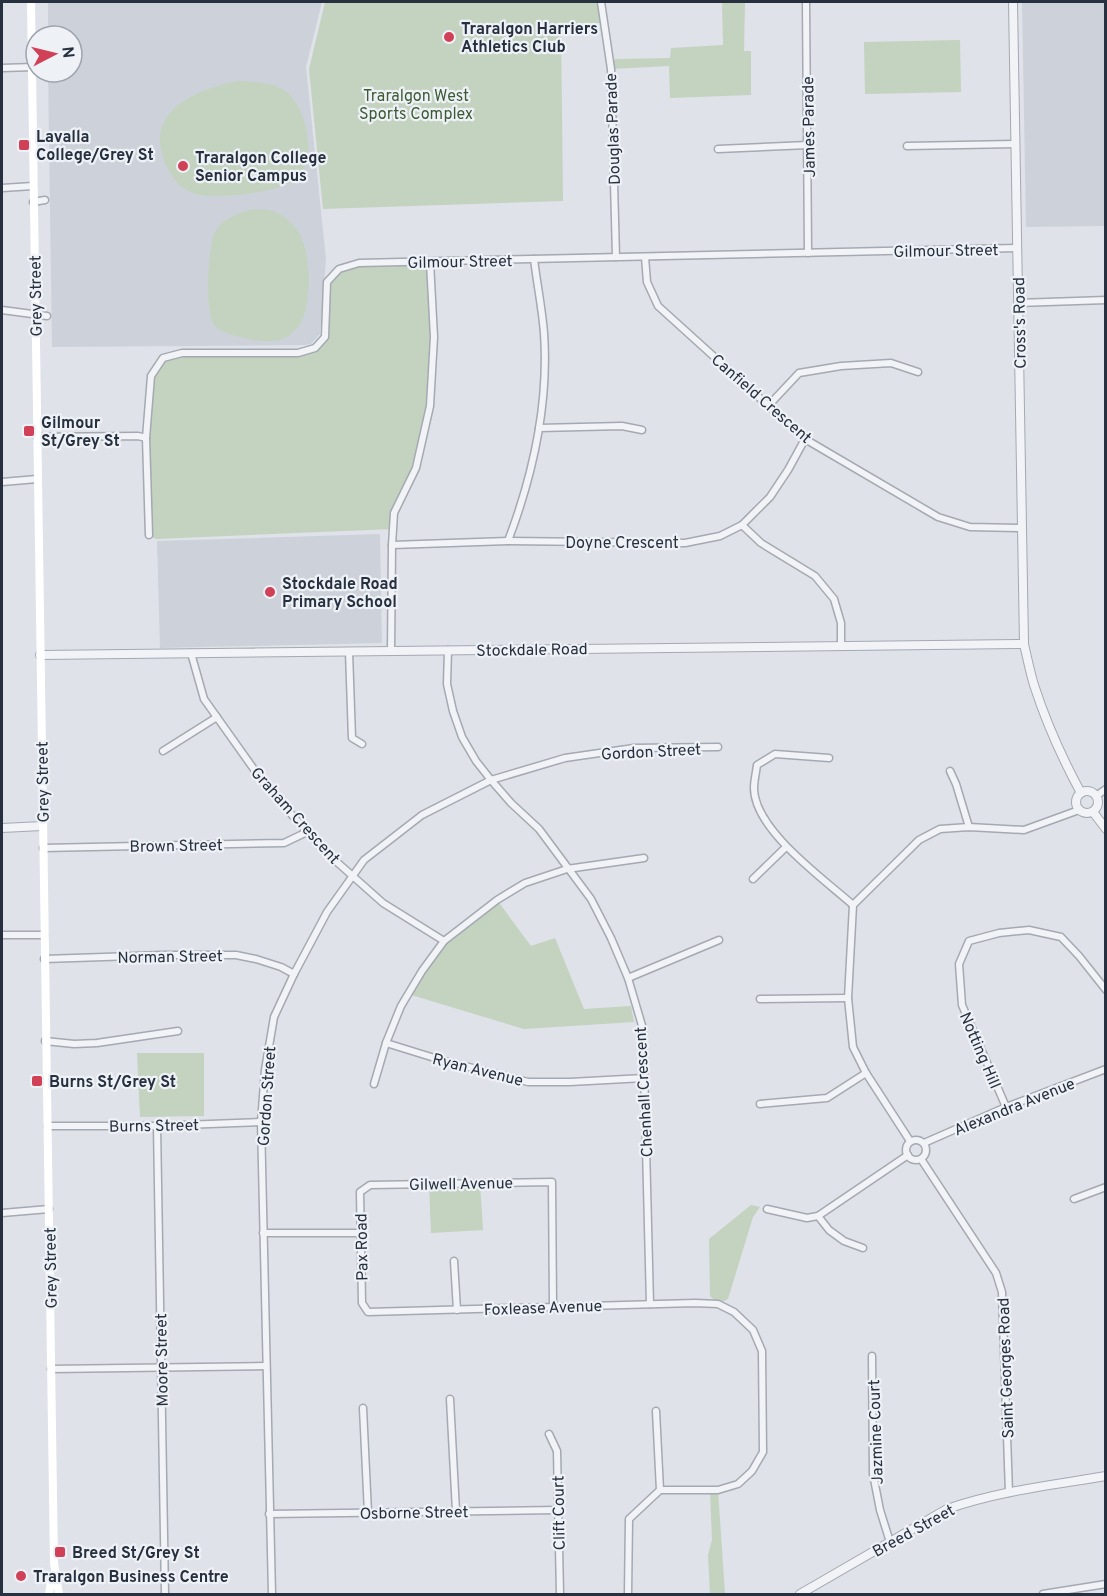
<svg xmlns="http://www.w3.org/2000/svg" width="1107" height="1596" viewBox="0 0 1107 1596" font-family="Overpass,sans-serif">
  <rect width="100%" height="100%" fill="#dfe2e8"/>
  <!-- built -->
  <g fill="#cdd2da">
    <path d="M48,2H322L306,67L326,259L320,334L311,344L305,345L52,347L48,72H72V36H48Z"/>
    <path d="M1022,2H1105V226L1026,227Z"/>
    <path d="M380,534L382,643L160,648L157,541Z"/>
  </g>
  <!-- green -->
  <g fill="#c4d2c0">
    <path d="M325,2H601L604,23L561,24L563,201L323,209L309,69Z"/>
    <path d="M722,2H745L744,51H751V95L670,98L669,66L611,69L615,59L670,58L671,48L723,45Z"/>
    <path d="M960,40L961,92L865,94L864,42Z"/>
    <path d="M238,81C252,82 269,82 282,89C303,100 313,142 306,163C304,170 298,177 293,181C283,189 249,194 236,195C222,196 203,198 191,192C187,190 182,188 179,185C173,178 165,165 163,157C161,150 159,142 160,135C165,100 209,87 238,81Z"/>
    <path d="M255,209C260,210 267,209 273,211C282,214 293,223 298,231C311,252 311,293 304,315C301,328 288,339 275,341C261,343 223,336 214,325C205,312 207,244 216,230C223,219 242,211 255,209Z"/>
    <path d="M430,262L434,337L430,406L416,468L394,513L393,529L156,539L149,535L147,447L151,376L163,358L182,353H298L315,348L325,337L327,282L339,269L359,263Z"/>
    <path d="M497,900L531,946L555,938L584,1009L631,1006L634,1022L524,1029L408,994L444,941Z"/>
    <path d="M137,1053H204V1116L140,1117Z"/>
    <path d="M480,1183L483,1230L431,1233L429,1184Z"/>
    <path d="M751,1205L760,1207L753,1217L728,1299L718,1304L710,1296L709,1239Z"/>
    <path d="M710,1490H718L725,1594H710L708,1555L712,1540Z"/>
  </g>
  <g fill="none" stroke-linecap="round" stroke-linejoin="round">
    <!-- minor casing -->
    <g stroke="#a4a9b2" stroke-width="9">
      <g id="minor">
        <path d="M601,2L611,69L616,257"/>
        <path d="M806,2L808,253"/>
        <path d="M2,68L34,67"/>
        <path d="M907,146L1015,144"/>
        <path d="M718,149L808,145"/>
        <path d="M2,188L33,186"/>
        <path d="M33,202L45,200"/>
        <path d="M645,257L647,282L658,306L805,439L938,517L970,527L1022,528"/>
        <path d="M1018,303L1106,300"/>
        <path d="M2,310L47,316"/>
        <path d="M769,405L799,373L841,366L891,363L918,372"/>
        <path d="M539,428L622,426L642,430"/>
        <path d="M37,437L138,436L146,438L151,376L163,358L182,353H298L315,348L325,337L327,282L339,269L359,263L1017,248"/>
        <path d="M146,438L149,535"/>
        <path d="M2,482L37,479"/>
        <path d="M742,525L761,543L815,576L834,599L841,623V646"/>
        <path d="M508,541C533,475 549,405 544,333C542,308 537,284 534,259"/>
        <path d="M392,545L508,541L685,543L720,536L742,525L770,497L788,470L805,439"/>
        <path d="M448,650L447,684L453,711L462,737L476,761L491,780L511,803L539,829L591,899L611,938L628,978L643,1029L650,1304"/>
        <path d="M391,651L392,545L394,513L416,468L430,406L434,337L430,262"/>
        <path d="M349,652L352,738L362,744"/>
        <path d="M191,653L204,699L263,782L307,832L338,863L383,903L444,941"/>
        <path d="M163,751L217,717"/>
        <path d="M829,758L775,754L757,765C756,773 754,781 754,788C754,830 824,879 853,905"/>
        <path d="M950,771L956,784L969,827"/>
        <path d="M1096,796L1106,789"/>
        <path d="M43,848L284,843L307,832"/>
        <path d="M753,879L786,847"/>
        <path d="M2,935H44"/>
        <path d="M44,959L163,955H236L256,959L281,967L294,974"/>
        <path d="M628,978L719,940"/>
        <path d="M760,999L848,998"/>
        <path d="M45,1041L74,1044L97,1043L178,1031"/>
        <path d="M386,1043L441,1060L528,1082H570L644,1078"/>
        <path d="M374,1084L386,1043L401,1006L422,971L444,941L497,900L525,883L567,869L644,858"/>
        <path d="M760,1104L827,1098L866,1073"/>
        <path d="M1006,1107L962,1005L959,964L969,941L999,933L1029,930L1061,937L1079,956L1106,990"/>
        <path d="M48,1126H157L261,1122"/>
        <path d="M157,1126L165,1594"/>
        <circle cx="916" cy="1150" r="10"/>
        <path d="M910,1141L866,1073L853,1047L848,998L853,905L919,840L940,829L969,827L1024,830L1079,810"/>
        <path d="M924,1143L1006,1107L1106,1069"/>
        <path d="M921,1159L996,1273L1002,1292L1009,1493"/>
        <path d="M1074,1199L1106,1187"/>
        <path d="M767,1209L807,1218L818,1216L908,1155"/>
        <path d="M2,1213L49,1209"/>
        <path d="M818,1216L829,1230L844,1241L863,1248"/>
        <path d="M263,1233H361"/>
        <path d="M454,1261L457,1310"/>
        <path d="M553,1306L552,1182L370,1185L360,1192L362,1303L368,1312L695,1303L718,1304L734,1312L753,1330L762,1351L763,1452L752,1471L738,1484L718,1490H660L629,1519L628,1594"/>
        <path d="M872,1356L873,1474L880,1510L890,1542"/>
        <path d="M51,1369L266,1366"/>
        <path d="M450,1399L456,1511"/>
        <path d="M363,1408L368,1513"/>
        <path d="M656,1411L660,1490"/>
        <path d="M549,1434L557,1451L560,1594"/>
        <path d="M269,1514L558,1510"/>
        <path d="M272,1594L261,1122L265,1070L274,1017L294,974L327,912L364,860L422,815L491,780L565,758L634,748L718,747"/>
        <path d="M1043,1594L1106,1584"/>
      </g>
    </g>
    <!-- tertiary casing -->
    <g stroke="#a4a9b2" stroke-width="10">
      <g id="tertiary">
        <path d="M1013,2L1024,644C1027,657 1030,672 1034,685C1046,722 1062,758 1081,793"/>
        <path d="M40,655L1024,644"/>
        <circle cx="1087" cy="802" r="11"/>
        <path d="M1093,812L1106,829"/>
        <path d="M2,828L42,826"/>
        <path d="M800,1594L947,1509C998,1491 1053,1485 1106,1476"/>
      </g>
    </g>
    <!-- minor -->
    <use href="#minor" stroke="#f1f3f6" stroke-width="6"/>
    <!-- tertiary -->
    <use href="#tertiary" stroke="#f1f3f6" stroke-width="8"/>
    <!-- secondary -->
    <g stroke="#fff" stroke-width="8">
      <path d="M31,2L54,1563L59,1594"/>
      <path d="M49,1594L52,1575"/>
    </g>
  </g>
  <!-- markers -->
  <g fill="#d04158" stroke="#eef1f6" stroke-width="2">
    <circle cx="449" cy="37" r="6"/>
    <rect x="18" y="139" width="12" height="12" rx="3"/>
    <circle cx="183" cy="166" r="6"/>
    <rect x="23" y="425" width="12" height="12" rx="3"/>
    <circle cx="270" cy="592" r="6"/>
    <rect x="31" y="1075" width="12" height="12" rx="3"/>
    <rect x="54" y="1546" width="12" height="12" rx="3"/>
    <circle cx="21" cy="1576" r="6"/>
  </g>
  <g text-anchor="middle" stroke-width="4.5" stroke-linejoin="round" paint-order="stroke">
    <!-- poi labels -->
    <g font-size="16" font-weight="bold" fill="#27303f" stroke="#eef1f6" text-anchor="start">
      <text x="461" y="34">Traralgon Harriers<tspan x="461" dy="18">Athletics Club</tspan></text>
      <text x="36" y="142">Lavalla<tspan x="36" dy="18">College/Grey St</tspan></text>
      <text x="195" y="163">Traralgon College<tspan x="195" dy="18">Senior Campus</tspan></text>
      <text x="41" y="428">Gilmour<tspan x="41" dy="18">St/Grey St</tspan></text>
      <text x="282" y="589">Stockdale Road<tspan x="282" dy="18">Primary School</tspan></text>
      <text x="49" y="1087">Burns St/Grey St</text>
      <text x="72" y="1558">Breed St/Grey St</text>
      <text x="33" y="1582">Traralgon Business Centre</text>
    </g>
    <!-- park labels -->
    <g font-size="16" fill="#3c5b34" stroke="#eef1f6">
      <text x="416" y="101">Traralgon West<tspan x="416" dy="18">Sports Complex</tspan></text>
    </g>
    <!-- street labels -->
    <g font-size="16" fill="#27303f" stroke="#eef1f6">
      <text transform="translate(808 127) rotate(-91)" y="6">James Parade</text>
      <text transform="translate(612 129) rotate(-92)" y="6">Douglas Parade</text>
      <text transform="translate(946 250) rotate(-1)" y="6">Gilmour Street</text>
      <text transform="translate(460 261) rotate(-1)" y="6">Gilmour Street</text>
      <text transform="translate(35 296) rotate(-91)" y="6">Grey Street</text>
      <text transform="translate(1019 323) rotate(-91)" y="6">Cross's Road</text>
      <text transform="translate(762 398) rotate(41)" y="6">Canfield Crescent</text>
      <text x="622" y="548">Doyne Crescent</text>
      <text transform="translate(532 649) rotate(-1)" y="6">Stockdale Road</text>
      <text transform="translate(651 751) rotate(-3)" y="6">Gordon Street</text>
      <text transform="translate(42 782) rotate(-91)" y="6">Grey Street</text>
      <text transform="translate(296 815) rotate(48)" y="6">Graham Crescent</text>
      <text transform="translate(176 845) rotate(-1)" y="6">Brown Street</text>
      <text transform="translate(170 956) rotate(-1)" y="6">Norman Street</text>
      <text transform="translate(981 1050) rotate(67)" y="6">Notting Hill</text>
      <text transform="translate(478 1069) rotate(14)" y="6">Ryan Avenue</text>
      <text transform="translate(643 1092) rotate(-93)" y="6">Chenhall Crescent</text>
      <text transform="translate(266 1096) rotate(-86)" y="6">Gordon Street</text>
      <text transform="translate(1014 1106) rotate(-22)" y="6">Alexandra Avenue</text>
      <text transform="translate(154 1125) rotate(-1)" y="6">Burns Street</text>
      <text transform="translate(461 1183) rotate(-1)" y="6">Gilwell Avenue</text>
      <text transform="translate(361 1247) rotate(-91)" y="6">Pax Road</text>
      <text transform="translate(50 1268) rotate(-91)" y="6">Grey Street</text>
      <text transform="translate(543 1307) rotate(-2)" y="6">Foxlease Avenue</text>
      <text transform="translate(161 1360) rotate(-91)" y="6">Moore Street</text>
      <text transform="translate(1005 1368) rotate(-92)" y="6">Saint Georges Road</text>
      <text transform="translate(875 1432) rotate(-92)" y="6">Jazmine Court</text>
      <text transform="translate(414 1512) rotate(-1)" y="6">Osborne Street</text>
      <text transform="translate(558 1513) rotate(-91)" y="6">Clift Court</text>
      <text transform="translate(913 1530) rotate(-29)" y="6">Breed Street</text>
    </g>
  </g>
  <!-- border -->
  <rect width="1107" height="1596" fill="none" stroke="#27303f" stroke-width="6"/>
  <!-- north arrow -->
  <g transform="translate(54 54) rotate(83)"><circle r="28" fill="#eef1f6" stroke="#9ea4ad" stroke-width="1.5"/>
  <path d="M0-4.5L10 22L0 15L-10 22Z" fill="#d04158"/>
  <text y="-9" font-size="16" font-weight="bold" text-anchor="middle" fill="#27303f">N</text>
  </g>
</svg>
